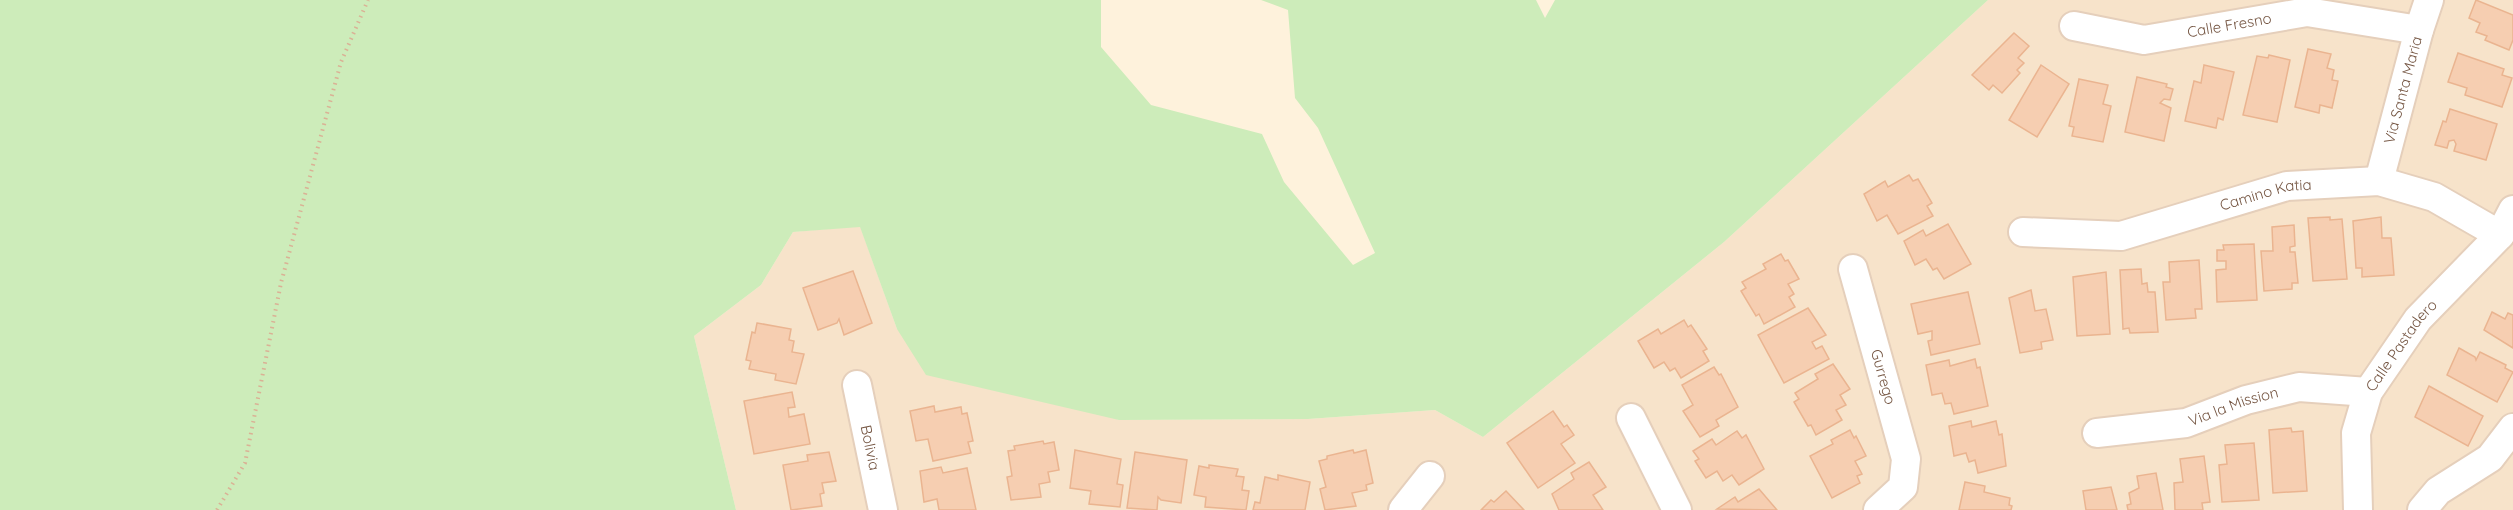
<svg xmlns="http://www.w3.org/2000/svg" width="2513" height="510" viewBox="0 0 2513 510" font-family="Quicksand,sans-serif">
  <rect width="100%" height="100%" fill="#fef2dc"/>
  <!-- residential -->
  <path fill="#f7e3ca" d="M1988,0H2513V510H736L694,336L761,285L793,232L860,226L897,329L1119,420L1308,419L1435,410L1483,437L1724,242Z"/>
  <!-- green -->
  <path fill="#cdecba" d="M0,0H1101V47L1151,105L1262,134L1284,182L1353,265L1375,253L1318,128L1295,98L1288,10L1261,0H1536L1545,18L1555,0H1988L1724,242L1483,437L1435,410L1308,419L1119,420L926,375L897,329L860,227L793,232L761,285L694,336L736,510H0Z"/>
  <!-- building -->
  <g fill="#f6ceb1" stroke="#eab490" stroke-width="1.5">
    <path d="M2476,0L2513,15V40L2509,50L2485,40L2487,36L2476,32L2480,23L2469,18Z"/>
    <path d="M2014,33L2029,46L2018,58L2024,63L2017,70L2020,73L2002,93L1993,85L1989,90L1972,75Z"/>
    <path d="M2308,49L2331,54L2327,68L2334,70L2332,80L2338,81L2332,108L2320,105L2319,113L2295,107Z"/>
    <path d="M2458,53L2504,69L2502,75L2512,78L2502,107L2465,95L2467,88L2448,82Z"/>
    <path d="M2269,55L2290,60L2277,122L2243,115L2257,56L2268,58Z"/>
    <path d="M2041,65L2069,84L2037,137L2009,120Z"/>
    <path d="M2204,65L2234,72L2223,120L2218,118L2216,128L2185,121L2194,81L2201,83Z"/>
    <path d="M2137,77L2167,84L2166,87L2173,89L2170,100L2164,99L2160,103L2171,108L2164,141L2125,132Z"/>
    <path d="M2079,79L2108,85L2103,104L2111,106L2103,142L2072,136L2074,127L2069,126Z"/>
    <path d="M2450,109L2497,124L2486,160L2454,151L2456,144L2454,140L2449,141L2447,148L2435,145L2443,121L2446,122Z"/>
    <path d="M1909,175L1913,181L1918,179L1932,203L1927,206L1933,216L1898,234L1887,215L1877,221L1864,194L1885,181L1888,187Z"/>
    <path d="M2330,217V220L2342,219L2347,279L2313,281L2308,218Z"/>
    <path d="M2381,217L2382,238H2391L2394,275L2362,277V268H2356L2353,221Z"/>
    <path d="M1948,224L1971,264L1944,279L1937,268L1933,270L1926,259L1915,265L1904,241L1923,230L1926,236Z"/>
    <path d="M2294,225L2295,246L2290,247V252H2295L2298,283H2292V289L2264,291L2261,251H2273L2272,227Z"/>
    <path d="M2254,244L2257,300L2217,302L2216,270L2226,269V261H2217V250H2224L2223,245Z"/>
    <path d="M1781,254L1785,261L1788,260L1799,279L1788,284L1794,294L1789,297L1795,307L1764,324L1759,314L1756,316L1741,291L1746,288L1742,282L1766,269L1763,264Z"/>
    <path d="M2199,260L2202,309H2195L2196,318L2166,320L2163,282H2170L2169,262Z"/>
    <path d="M2141,269L2142,284L2147,283L2148,292H2155L2158,332L2130,333L2129,328L2123,329L2120,270Z"/>
    <path d="M853,271L872,323L844,335L839,319L837,323L818,330L803,288Z"/>
    <path d="M2106,272L2110,334L2077,336L2073,277Z"/>
    <path d="M2031,290L2035,311L2046,309L2053,340L2041,342L2042,349L2020,353L2009,298Z"/>
    <path d="M1968,292L1980,344L1931,355L1928,341L1932,340V331L1918,334L1911,304Z"/>
    <path d="M1808,308L1826,335L1812,342L1816,349L1822,346L1829,359L1784,383L1758,335Z"/>
    <path d="M2492,312L2505,319L2508,313L2513,315V348L2484,330Z"/>
    <path d="M1684,320L1688,327L1691,325L1707,349L1703,351L1709,361L1681,378L1675,368L1670,371L1664,362L1654,368L1638,341L1658,329L1661,334Z"/>
    <path d="M757,323L791,329L789,340L794,341L792,352L804,354L796,384L775,380L776,374L749,369L751,361L746,360L752,332L755,333Z"/>
    <path d="M2459,348L2475,357L2476,360L2480,352L2506,365L2505,368L2513,372L2497,402L2447,375Z"/>
    <path d="M1975,359L1977,368L1980,367L1988,406L1954,414L1951,403L1945,404L1942,393L1932,395L1926,365L1949,360L1950,366Z"/>
    <path d="M1833,364L1850,389L1840,395L1846,405L1836,410L1842,420L1816,435L1811,425L1808,426L1794,402L1799,399L1795,393L1818,379L1815,374Z"/>
    <path d="M1714,367L1719,375L1721,374L1738,407L1716,420L1719,426L1700,437L1683,411L1693,405L1682,385Z"/>
    <path d="M2429,386L2483,416L2468,446L2415,417Z"/>
    <path d="M792,392L795,407L788,408L789,417L804,414L810,444L754,454L744,401Z"/>
    <path d="M934,406L935,412L961,407L962,414L967,413L973,441L968,442L971,453L933,461L928,439L916,441L910,411Z"/>
    <path d="M1553,411L1564,427L1567,425L1574,435L1561,444L1575,463L1538,488L1507,443Z"/>
    <path d="M1971,421L1972,427L1996,421L1999,435L2002,434L2006,466L1978,473L1975,460L1969,462L1966,453L1954,456L1949,426Z"/>
    <path d="M2291,428L2292,432L2303,431L2307,491L2273,493L2269,430Z"/>
    <path d="M1850,430L1854,438L1856,436L1866,456L1855,461L1862,474L1857,476L1860,483L1832,498L1810,456L1833,444L1831,440Z"/>
    <path d="M1737,431L1742,438L1746,435L1764,469L1739,485L1732,475L1723,481L1717,471L1706,478L1695,461L1699,459L1693,451L1712,439L1716,445Z"/>
    <path d="M1043,441L1044,444L1054,442L1059,470L1048,472L1050,482L1039,484L1041,497L1011,500L1007,477L1012,476L1008,451L1015,450L1014,446Z"/>
    <path d="M2254,443L2259,500L2222,502L2219,465L2227,464L2225,445Z"/>
    <path d="M1075,450L1121,459L1117,484L1123,485L1120,507L1089,504L1091,491L1070,488Z"/>
    <path d="M1353,450L1354,453L1366,450L1373,483L1366,485L1367,490L1352,493L1356,506L1325,510L1320,489L1326,487L1319,461L1327,459V456Z"/>
    <path d="M829,452L836,481L822,483L824,493L820,494L822,506L791,510L783,465L808,461L807,455Z"/>
    <path d="M1135,452L1187,460L1181,503L1161,500L1158,497L1157,510L1127,508Z"/>
    <path d="M2204,456L2210,502L2202,503L2203,510H2175L2174,483L2183,482L2180,459Z"/>
    <path d="M1589,462L1606,487L1593,495L1603,510H1559L1552,494L1574,479L1571,473Z"/>
    <path d="M1209,465L1238,469L1236,476L1244,477L1242,490L1249,491L1246,510L1205,507L1206,497L1194,495L1199,466L1209,468Z"/>
    <path d="M941,467L943,473L967,468L976,510H939L937,499L924,502L920,471Z"/>
    <path d="M2156,473L2163,510H2128L2127,505L2131,504L2129,493L2139,488L2137,476Z"/>
    <path d="M1278,475L1310,482L1305,510H1253L1255,502L1260,503L1265,477L1278,480Z"/>
    <path d="M1965,482L1985,486L1984,492L2010,498L2009,505L2012,506L2011,510H1959Z"/>
    <path d="M2111,487L2117,510H2086L2083,491Z"/>
    <path d="M1759,489L1777,510L1717,509L1735,497L1738,502Z"/>
    <path d="M1506,491L1524,510H1481L1491,500L1494,502Z"/>
  </g>
  <g fill="none" stroke-linecap="round" stroke-linejoin="round">
    <!-- minor casing -->
    <g stroke="#e5cfbb" stroke-width="32">
      <g id="minor">
        <path id="s1" d="M2074,26L2144,40L2307,12L2419,30"/>
        <path id="s2" d="M2379,181L2419,30L2429,0"/>
        <path id="s3" d="M2023,232L2121,236L2287,186L2379,181L2434,197L2500,235"/>
        <path id="s4" d="M1853,269L1906,459L1903,487L1878,510"/>
        <path id="s5" d="M857,385L883,510"/>
        <path d="M1631,418L1677,510"/>
        <path id="s6" d="M2097,433L2186,423L2246,400L2299,387L2368,392"/>
        <path d="M1403,510L1430,476"/>
        <path id="s7" d="M2358,510L2356,433L2368,392L2418,319L2500,235L2513,210"/>
        <path d="M2422,510L2438,491L2490,458L2513,428"/>
      </g>
    </g>
    <!-- path -->
    <path stroke="#dab195" stroke-width="4" stroke-dasharray="1.5 4.5" stroke-linecap="butt" d="M217,510L245,463L281,283L341,62L368,0"/>
    <!-- minor -->
    <use href="#minor" stroke="#fff" stroke-width="28"/>
  </g>
  <g text-anchor="middle" stroke-width="6" stroke-linejoin="round" paint-order="stroke">
    <!-- street labels -->
    <g font-size="15" fill="#755643" stroke="#fff5e4">
      <text dy="5" stroke="none"><textPath href="#s1" startOffset="158">Calle Fresno</textPath></text>
      <text dy="5" stroke="none"><textPath href="#s2" startOffset="94">Via Santa Maria</textPath></text>
      <text dy="5" stroke="none"><textPath href="#s3" startOffset="249">Camino Katia</textPath></text>
      <text dy="5" stroke="none"><textPath href="#s7" startOffset="177">Calle Pastadero</textPath></text>
      <text dy="5" stroke="none"><textPath href="#s4" startOffset="112">Gurrego</textPath></text>
      <text dy="5" stroke="none"><textPath href="#s6" startOffset="140">Via la Mission</textPath></text>
      <text dy="5" stroke="none"><textPath href="#s5" startOffset="64">Bolivia</textPath></text>
    </g>
  </g>
</svg>
